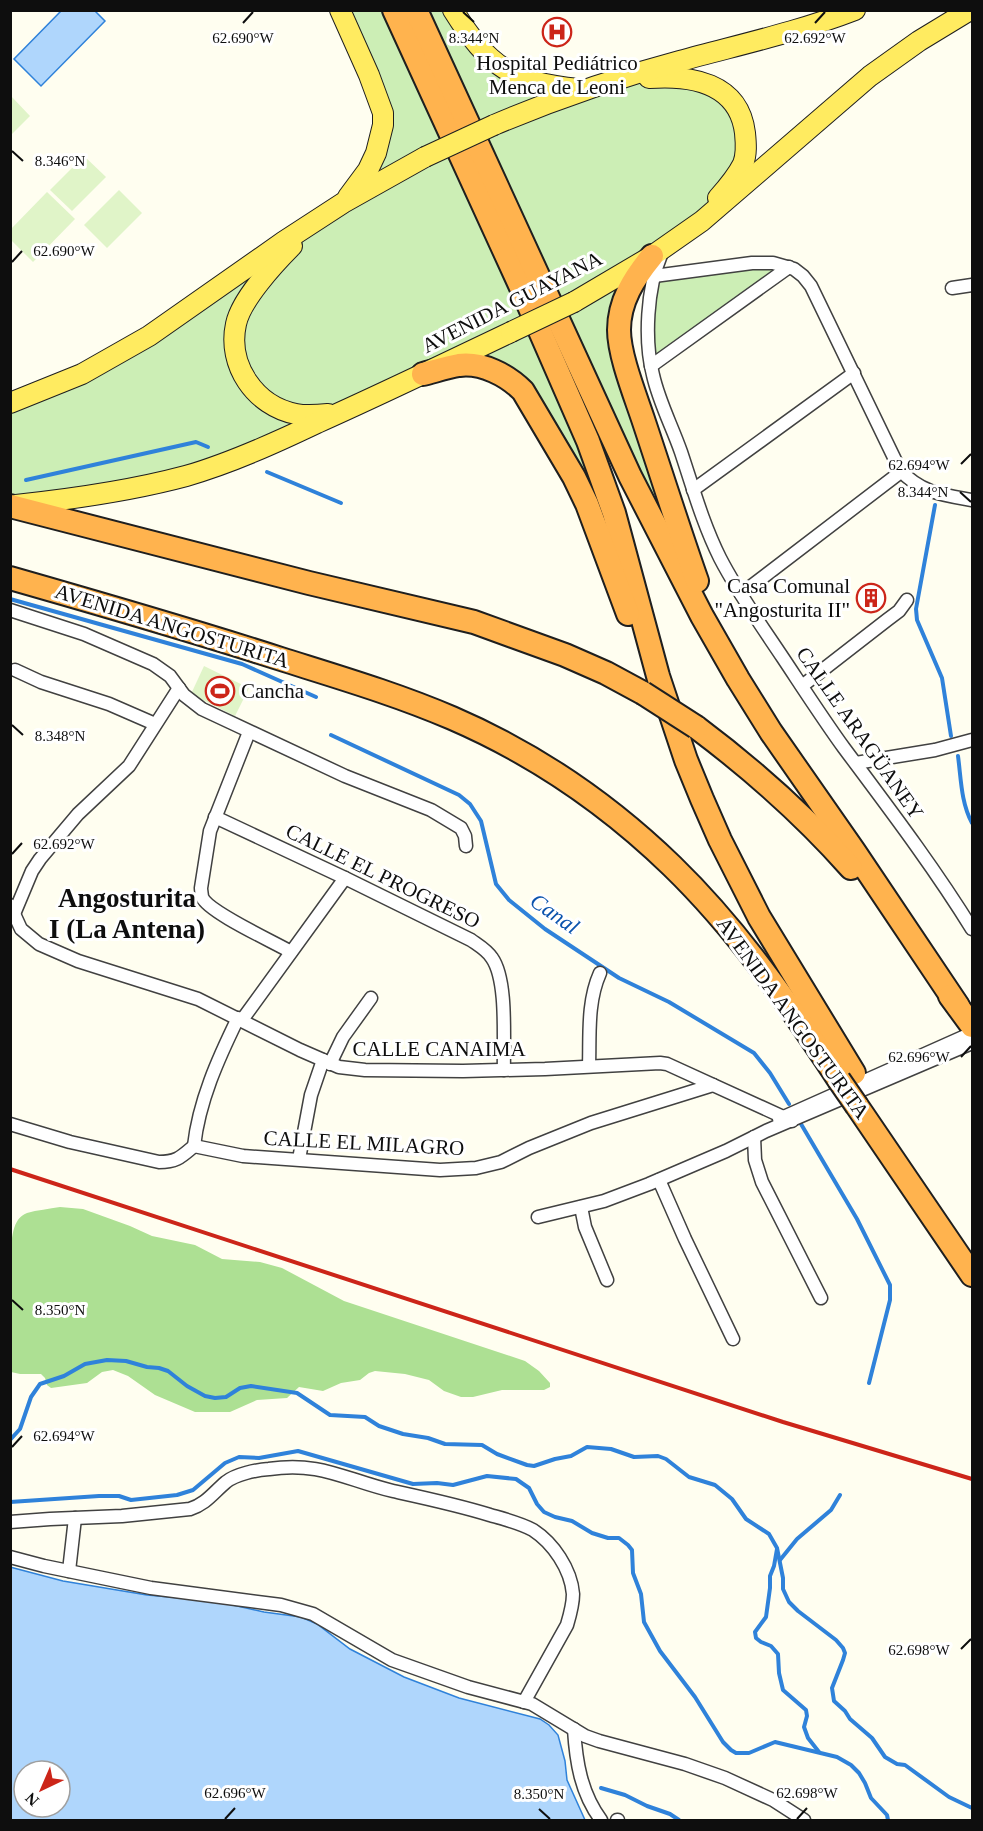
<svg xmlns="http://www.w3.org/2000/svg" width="983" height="1831" viewBox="0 0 983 1831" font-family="'Times New Roman',serif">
  <rect width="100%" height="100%" fill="#fffef0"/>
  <!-- green -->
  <g fill="#cceeb5">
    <path d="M340,11H394L572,402L638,640L612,570L540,422L492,377L450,370L228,461L11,506V403L82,374L343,202L383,125Z"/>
    <path d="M416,11H453L483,52L547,85L667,77L734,104L743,164L696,220L620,315L689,557L725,656Z"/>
    <path d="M785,265L651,366L654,276Z"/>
  </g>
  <!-- forest -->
  <path fill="#ade093" d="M60,1207L83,1209L130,1226L152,1236L195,1245L222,1259L260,1262L282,1268L344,1301L525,1361L539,1371L550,1383V1387L544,1390H502L473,1397H461L444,1391L429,1380L405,1374L375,1371L369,1373L360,1380L341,1383L323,1391L299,1387L287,1398L257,1400L230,1412H195L155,1395L128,1376L113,1370L102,1372L87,1383L51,1388L47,1385L45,1378L41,1374H20L11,1372L10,1285C14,1268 4,1221 27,1213C37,1210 49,1209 60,1207Z"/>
  <!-- pitch -->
  <g fill="#e0f4c8">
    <path d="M11,96L30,116L11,135Z"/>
    <path d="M84,156L106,177L72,211L50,190Z"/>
    <path d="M119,190L142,213L107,248L84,225Z"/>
    <path d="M47,192L75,219L33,262L11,240V229Z"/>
    <path d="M204,666L249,688L235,716L191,694Z"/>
  </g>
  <!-- water -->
  <g fill="#afd6fc" stroke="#2f82da" stroke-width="1.5" fill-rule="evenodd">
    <path d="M61,11H95L105,21L41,86L14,59Z"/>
    <path d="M10,1567L63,1581L147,1595L215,1601L264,1612L301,1617L317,1624L350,1649L404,1677L459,1698L540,1719L549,1725L558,1735L565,1761L567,1780L585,1820H11ZM24,1771H60V1807H24Z"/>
  </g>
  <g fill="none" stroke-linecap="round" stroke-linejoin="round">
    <!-- stream -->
    <g stroke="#2f82da" stroke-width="4">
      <path d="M267,472L341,503"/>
      <path d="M26,480L196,442L208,447"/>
      <path d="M935,505L916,609L917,620L942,678L951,736"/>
      <path d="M10,599L242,664L316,697"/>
      <path d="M331,735L459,795L470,804L481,821L496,884L509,900L545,929L619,978L669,1002L754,1053L770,1073L789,1104"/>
      <path d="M958,756C961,778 961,803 972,823"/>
      <path d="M801,1124L857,1219L890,1285V1300L869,1383"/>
      <path d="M10,1440L20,1429L31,1397L40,1384L64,1376L85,1364L107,1360L126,1361L147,1367L159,1368L168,1371L187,1386L205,1396L215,1398L226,1397L240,1388L251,1386L297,1393L330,1415L365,1417L379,1426L403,1434L428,1438L445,1444L482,1445L497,1454L527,1465L534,1466L555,1459L571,1456L587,1447L611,1449L634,1457L658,1456L666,1459L689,1477L715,1485L732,1499L746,1519L769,1534L777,1548L783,1578V1589L789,1602L798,1611L836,1640L843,1648L845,1653L843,1660L832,1688L834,1701L845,1711L850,1719L872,1738L885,1757L897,1764L905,1765L949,1797L972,1808"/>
      <path d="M10,1502L99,1496H119L131,1500L177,1495L193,1490L225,1463L239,1457L259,1458L298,1451L413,1484L437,1483L453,1485L487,1476L516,1479L529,1488L537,1504L544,1512L555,1517L572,1521L592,1533L608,1538H619L628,1545L632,1550L633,1573L641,1594L644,1622L660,1651L695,1697L723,1742L731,1750L736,1753H749L775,1742L837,1757L851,1765L859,1773L865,1783L871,1798L887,1815L888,1820"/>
      <path d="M777,1549L774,1566L770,1576V1588L766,1617L755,1632L756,1638L761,1642L771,1646L778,1654L779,1673L783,1690L806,1710L807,1716L804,1727L808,1738L819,1752"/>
      <path d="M780,1560L797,1539L831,1510L840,1495"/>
      <path d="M601,1788L625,1795L647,1806L670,1814L679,1820"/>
    </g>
    <!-- street casing -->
    <g stroke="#414141" stroke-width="15">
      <g id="street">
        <path d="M661,255C647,288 644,340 653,375C659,402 672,426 681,452C693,488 703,524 720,558C738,593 761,625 783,658C803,688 823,719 844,748C888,807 933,866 972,929"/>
        <path d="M654,276L752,263H773L794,269L803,276L811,286L900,470C921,493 943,495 972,500"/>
        <path d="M952,288L972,285"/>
        <path d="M651,366L789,267"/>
        <path d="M693,490L854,373"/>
        <path d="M741,594L902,471"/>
        <path d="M10,610L84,634L153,664L170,676L184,695L202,709L345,776L431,810L461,828L465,836L466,846"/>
        <path d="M15,670L41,682L109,704L155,724"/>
        <path d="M802,686L887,620L899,611L907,600"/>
        <path d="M249,732L210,831L201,888C201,890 202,896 202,897C208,912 274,942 291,952"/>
        <path d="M856,763L935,750L972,740"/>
        <path d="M215,817L345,878L471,940C478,945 487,950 492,958C508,981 503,1041 504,1070"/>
        <path d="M10,905L21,929L39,944L78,961L198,999L300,1050L339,1067L365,1070L463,1071L545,1069L660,1063L667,1064L792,1121"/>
        <path d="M14,914L32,871L40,859L78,814L129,766L179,688"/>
        <path d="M242,1020L345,878"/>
        <path d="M330,1064L343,1037L371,998"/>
        <path d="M589,1066C590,1035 587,1002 600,973"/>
        <path d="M779,1119L972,1033"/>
        <path d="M10,1124L70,1142L159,1162C177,1162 181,1157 194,1146"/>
        <path d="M754,1137L755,1160L762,1182L821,1298"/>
        <path d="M194,1146L243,1156L440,1170L476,1168L501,1162L529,1148L591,1123L713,1085"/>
        <path d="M194,1146C199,1101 218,1059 238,1018"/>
        <path d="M299,1159L311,1095L323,1060"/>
        <path d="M659,1180L685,1239L733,1339"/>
        <path d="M581,1207L585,1227L607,1280"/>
        <path d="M538,1217L604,1201L649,1184L726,1151L766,1131L972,1043"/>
        <path d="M10,1522L50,1519L122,1516L190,1509C206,1504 213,1493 226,1482C236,1474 256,1470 269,1469C320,1461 346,1480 393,1491C425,1498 458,1505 490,1515C504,1519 520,1523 533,1530C553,1543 571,1569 573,1594C573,1604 570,1615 567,1625L524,1702"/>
        <path d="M10,1557L44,1566L151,1588L281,1605L313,1614L392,1660L468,1687L532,1704L585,1736L599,1741L685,1764L725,1778L773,1800L804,1820"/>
        <path d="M69,1571L75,1518"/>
        <path d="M574,1729C576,1762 581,1793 601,1820"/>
        <path d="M617,1820H618"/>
      </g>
    </g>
    <!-- primary casing -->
    <g stroke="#1f1f1f" stroke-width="22">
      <g id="primary">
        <path d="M340,10L369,75L383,113V125L376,153L368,170L348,197"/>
        <path d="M453,10C489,68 512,82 579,89"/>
        <path d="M649,78C690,75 739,82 745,133C746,143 747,154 743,164C737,176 727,188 718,198"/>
        <path d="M494,125C555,99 616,78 680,61C738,45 798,32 855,10"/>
        <path d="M292,246C274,264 241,300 236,324C227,365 255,406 296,414C306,416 318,415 328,414"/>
        <path d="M574,302L652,256L702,221L870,76L919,41L970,10"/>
        <path d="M10,403L82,374L149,336L283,242L343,203L425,157"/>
        <path d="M16,505C73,499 130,491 186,476C231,463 275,443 317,423C382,394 446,363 511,332"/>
      </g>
    </g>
    <!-- highway casing -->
    <g stroke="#1f1f1f" stroke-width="26">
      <g id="highway">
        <path d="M394,10L519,283L588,441L614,513L658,676L686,760L702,799L720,840L759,917L854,1073"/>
        <path d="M416,10L630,476L702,616L738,679L771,732L854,851L958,1006"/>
        <path d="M652,256C634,278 619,301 619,330C619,355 635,395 643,419C661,473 678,527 697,581"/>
        <path d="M423,374C435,371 447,367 459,365C482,362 507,375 523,391L574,477L587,504L628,614"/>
        <path d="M10,506L309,583L474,622L565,655L606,673L643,693"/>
        <path d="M10,578C101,604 191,630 281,659C338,677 396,694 452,718C533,753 608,804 672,866C737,929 789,1004 839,1080"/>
        <path d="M696,727C752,769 804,815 851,868"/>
        <path d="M950,996L972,1026"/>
        <path d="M857,1106L972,1275"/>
      </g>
    </g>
    <!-- street -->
    <use href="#street" stroke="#fff" stroke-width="12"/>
    <!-- primary -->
    <use href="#primary" stroke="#ffeb60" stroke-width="20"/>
    <!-- highway -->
    <use href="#highway" stroke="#ffb34e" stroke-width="22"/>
    <!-- rail -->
    <path stroke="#cc2519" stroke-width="4" d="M10,1169L783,1422L972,1479"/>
    <!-- primary-bridge casing -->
    <g stroke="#1f1f1f" stroke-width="22" stroke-linecap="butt">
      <g id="primary-bridge">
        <path d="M425,157L494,125"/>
        <path d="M511,332L574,302"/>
      </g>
    </g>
    <!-- highway-bridge casing -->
    <g stroke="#1f1f1f" stroke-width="26" stroke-linecap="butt">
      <g id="highway-bridge">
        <path d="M643,693L696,727"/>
        <path d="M839,1080L857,1106"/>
      </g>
    </g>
    <!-- primary-bridge -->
    <use href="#primary-bridge" stroke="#ffeb60" stroke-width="20"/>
    <!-- highway-bridge -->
    <use href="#highway-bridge" stroke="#ffb34e" stroke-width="22"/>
  </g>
  <!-- ticks -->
  <path fill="none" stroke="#0e0e0e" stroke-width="2" d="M463,12L474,22M243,23L253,12M815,23L825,12M12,151L23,161M12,262L22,251M961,464L971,454M960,492L971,502M12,725L23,735M12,854L22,843M961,1057L971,1046M12,1300L23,1310M12,1447L22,1436M961,1649L971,1639M539,1809L550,1819M225,1819L235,1808M797,1819L807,1808"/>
  <!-- icons -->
  <defs>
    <g id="hospital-ring" transform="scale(1.5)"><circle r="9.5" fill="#fff" stroke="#cc2519" stroke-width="1.5"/><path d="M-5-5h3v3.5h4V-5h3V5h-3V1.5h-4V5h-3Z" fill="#cc2519"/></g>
    <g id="building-ring" transform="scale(1.5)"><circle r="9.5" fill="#fff" stroke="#cc2519" stroke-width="1.5"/><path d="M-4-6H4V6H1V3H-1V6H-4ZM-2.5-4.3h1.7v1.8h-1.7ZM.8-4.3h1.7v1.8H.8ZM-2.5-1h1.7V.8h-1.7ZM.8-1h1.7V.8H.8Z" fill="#cc2519"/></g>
    <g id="stadium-ring" transform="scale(1.5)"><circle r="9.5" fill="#fff" stroke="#cc2519" stroke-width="1.5"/><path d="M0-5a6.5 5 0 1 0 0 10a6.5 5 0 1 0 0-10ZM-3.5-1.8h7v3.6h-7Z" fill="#cc2519"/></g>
  </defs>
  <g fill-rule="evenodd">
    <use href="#hospital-ring" x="557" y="32"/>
    <use href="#building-ring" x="871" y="598"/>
    <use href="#stadium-ring" x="220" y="691"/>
  </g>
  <g text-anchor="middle" stroke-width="6" stroke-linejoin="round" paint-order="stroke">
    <!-- poi labels -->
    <g font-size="21" fill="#0e0e0e" stroke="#fff">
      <text x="557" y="70">Hospital Pediátrico<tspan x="557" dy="24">Menca de Leoni</tspan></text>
      <text x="850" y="593" text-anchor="end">Casa Comunal<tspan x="850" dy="24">"Angosturita II"</tspan></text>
      <text x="241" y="698" text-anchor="start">Cancha</text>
    </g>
    <!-- street labels -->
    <g font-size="21" fill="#0e0e0e" stroke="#fff">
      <text transform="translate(512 302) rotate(-27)" y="7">AVENIDA GUAYANA</text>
      <text transform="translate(172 626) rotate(17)" y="7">AVENIDA ANGOSTURITA</text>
      <text transform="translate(860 733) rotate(55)" y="7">CALLE ARAGÜANEY</text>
      <text transform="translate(383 876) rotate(26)" y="7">CALLE EL PROGRESO</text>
      <text transform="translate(793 1018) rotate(54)" y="7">AVENIDA ANGOSTURITA</text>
      <text x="439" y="1056">CALLE CANAIMA</text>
      <text transform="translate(364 1143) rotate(3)" y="7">CALLE EL MILAGRO</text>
    </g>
    <!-- water labels -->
    <g font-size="22" font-style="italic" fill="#0b53ad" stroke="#fff">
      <text transform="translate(555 913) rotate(35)" y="8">Canal</text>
    </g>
    <!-- district labels -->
    <g font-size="27" font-weight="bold" fill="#0e0e0e" stroke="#fff">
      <text x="127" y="907">Angosturita<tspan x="127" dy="31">I (La Antena)</tspan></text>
    </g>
  </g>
  <g font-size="15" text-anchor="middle" fill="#0e0e0e" stroke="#fff" stroke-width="6" stroke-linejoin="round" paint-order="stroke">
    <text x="474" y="43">8.344°N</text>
    <text x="243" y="43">62.690°W</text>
    <text x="815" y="43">62.692°W</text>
    <text x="60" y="166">8.346°N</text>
    <text x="64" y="256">62.690°W</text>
    <text x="919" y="470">62.694°W</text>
    <text x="923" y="497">8.344°N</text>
    <text x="60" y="741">8.348°N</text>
    <text x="64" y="849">62.692°W</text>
    <text x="919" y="1062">62.696°W</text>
    <text x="60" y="1315">8.350°N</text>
    <text x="64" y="1441">62.694°W</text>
    <text x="919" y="1655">62.698°W</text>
    <text x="235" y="1798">62.696°W</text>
    <text x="807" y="1798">62.698°W</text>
    <text x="539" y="1799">8.350°N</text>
  </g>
  <!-- border -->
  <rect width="983" height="1831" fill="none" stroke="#0e0e0e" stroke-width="24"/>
  <!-- north arrow -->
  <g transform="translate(42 1789) rotate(224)"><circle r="28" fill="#ffffff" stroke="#9f9f9f" stroke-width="1.5"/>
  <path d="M0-4.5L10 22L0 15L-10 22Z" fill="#cc2519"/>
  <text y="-9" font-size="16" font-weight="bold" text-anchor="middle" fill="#0e0e0e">N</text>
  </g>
</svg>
